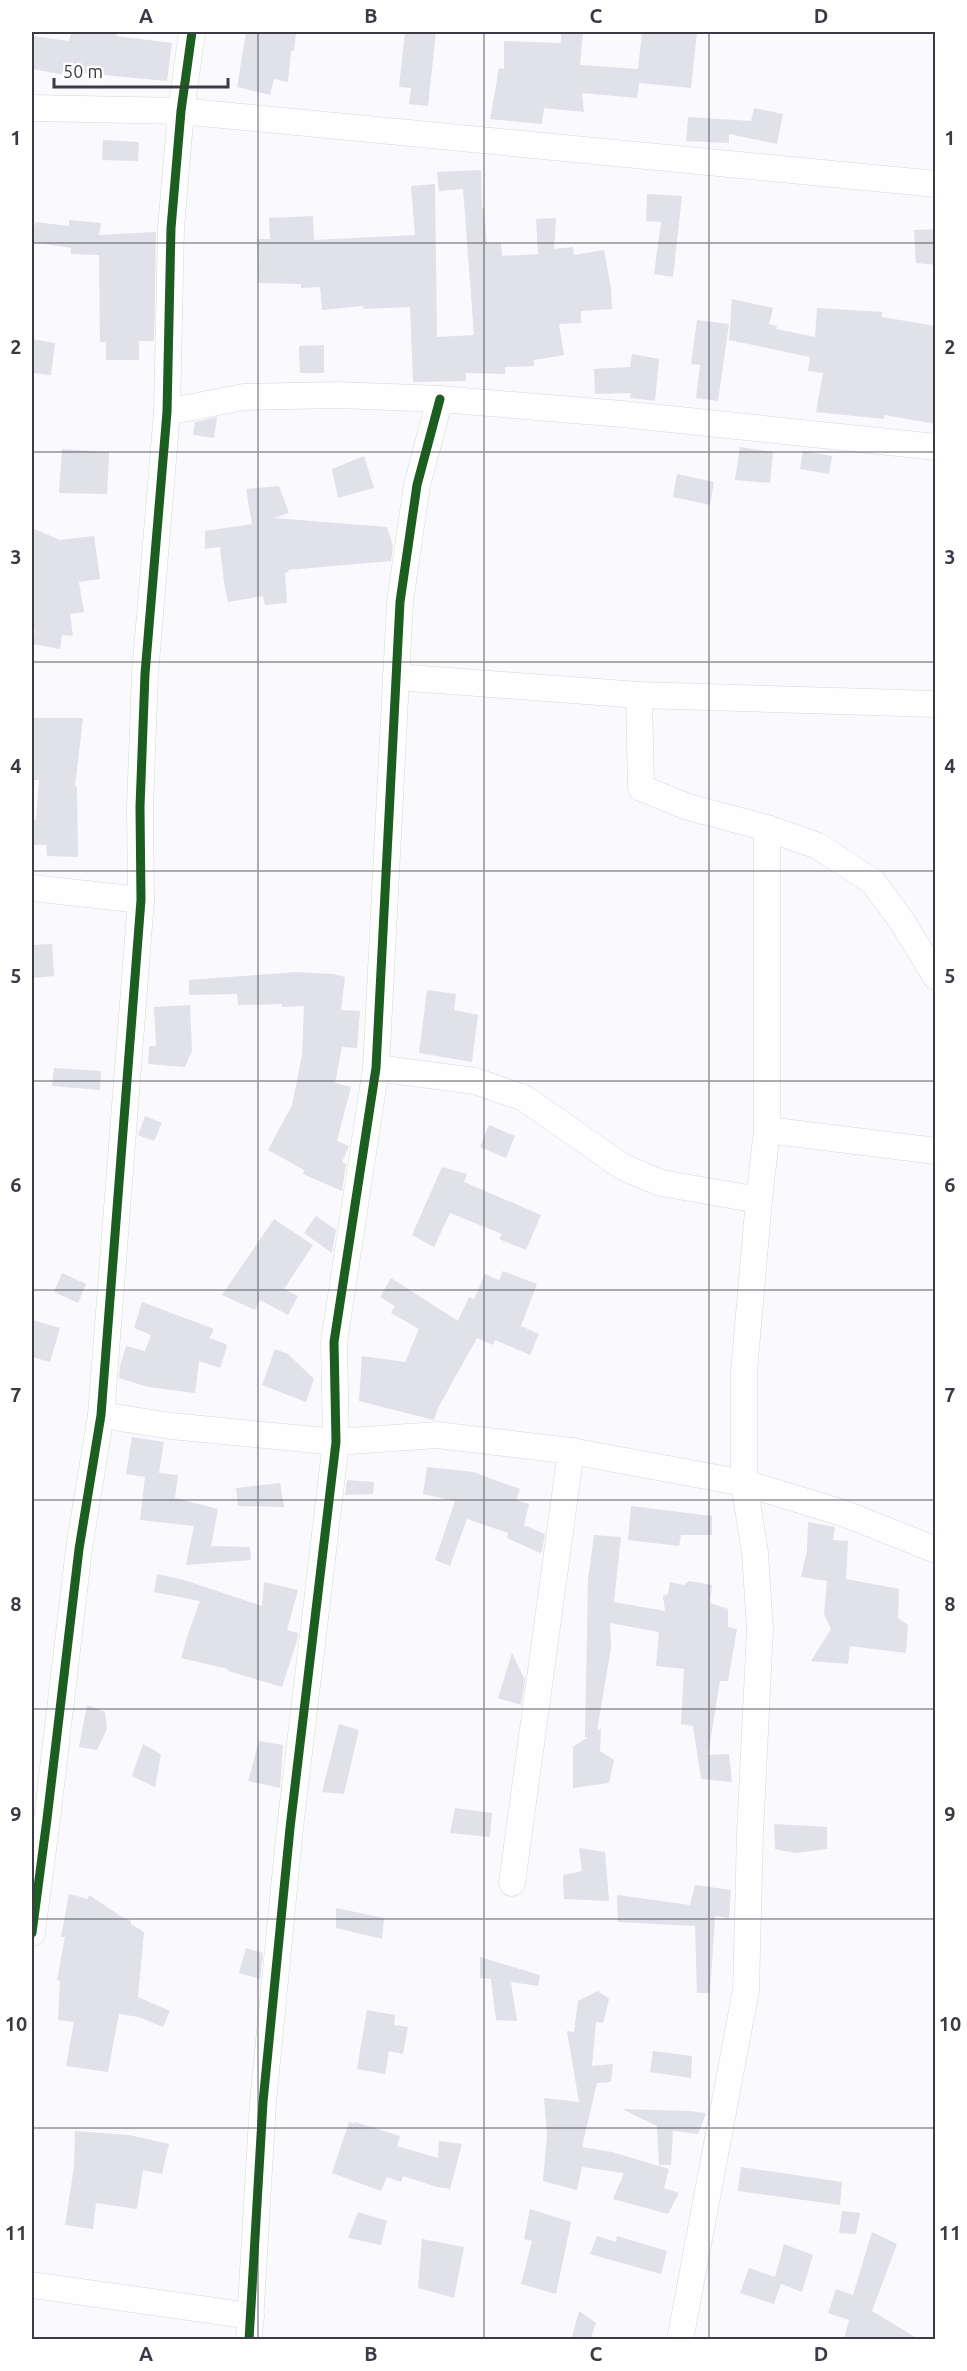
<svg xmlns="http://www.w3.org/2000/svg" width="967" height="2371" viewBox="0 0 967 2371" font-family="Ubuntu,sans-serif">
  <rect width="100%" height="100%" fill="#faf9fd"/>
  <!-- building -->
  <g fill="#e0e1e9">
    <path d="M71,32L117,33L116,36L172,43L167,81L82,73L81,78L32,69V36L69,41Z"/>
    <path d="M246,32H296L294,51H291L288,82L274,79L270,95L237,87Z"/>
    <path d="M405,32H436L428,106L409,104L411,88L399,87Z"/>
    <path d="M561,32H583L580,65L638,69L642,32H697L691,88L639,83L637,98L582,93L584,112L544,108L542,124L490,119L499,68L504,69V41L561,43Z"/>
    <path d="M754,108L783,114L777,144L729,134V143L686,141L688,117L751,121Z"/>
    <path d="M103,140L139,142L138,161L102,160Z"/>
    <path d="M481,170L482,208H484L487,244L501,243L502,256L538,254L536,219L556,218L554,249L573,247L574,255L604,250L611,288L612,309L581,311V323L559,324L564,355L534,360V366L505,367V374L466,373V381L413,382L410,307L363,309V306L322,310L320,287L301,288V284L258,283L257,239H270L269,218L313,216L314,240L415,235L411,186L435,184L437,337L474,335L463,189L439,191L437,172Z"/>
    <path d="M647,194L682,196L673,277L654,274L661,222L646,221Z"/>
    <path d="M69,220L101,223L99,235L156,232L154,341H139V360H106V342H100L99,255L71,254V248L32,242L35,222L69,226Z"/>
    <path d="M936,229V265L916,263L914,230Z"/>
    <path d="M732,299L773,308L769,324L777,326L776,329L815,337L817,308L882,312V317L936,326V424L884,415V419L816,412L823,373L808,371L810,357L729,340Z"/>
    <path d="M697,320L729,324L718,401L696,398L700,365L691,364Z"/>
    <path d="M32,339L55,343L51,375L32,373Z"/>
    <path d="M324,345V373H300L299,346Z"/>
    <path d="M632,354L659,359L655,401L630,398L631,393L595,394L594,369L630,367Z"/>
    <path d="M217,417L214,438L193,435L195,422Z"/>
    <path d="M740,447L773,452L770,483L735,480Z"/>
    <path d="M62,449L109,452L107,494L59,493Z"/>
    <path d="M803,451L832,456L829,474L800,469Z"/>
    <path d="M364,456L374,488L338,498L332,469Z"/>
    <path d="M677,474L714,482L710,505L673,497Z"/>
    <path d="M279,486L289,513L274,518L387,527L393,546L391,561L288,570L289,572L285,573L287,603L265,605L263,596L228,602L224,583L220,547L205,549V531L252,524L246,489Z"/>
    <path d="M32,528L60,540L94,536L100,579L79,582L84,612L70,614L73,636L62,635L60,649L33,644L35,630L32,629Z"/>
    <path d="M32,718H83L75,786H77L78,857L47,856L46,845H32V820H36L39,780H32Z"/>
    <path d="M52,944L54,976L32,978V945Z"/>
    <path d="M296,972L333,974L345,977L341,1010L360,1011L357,1048L342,1047L335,1083L351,1087L337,1141L349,1146L342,1162L346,1164L342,1191L303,1174L304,1170L268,1150L292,1105L302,1055L304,1006L282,1007V1004L238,1005L237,994L189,995V980Z"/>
    <path d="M427,990L456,994L454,1010L478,1015L472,1062L419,1053Z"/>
    <path d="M190,1005L192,1051L185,1067L148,1064L149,1046H156L154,1007Z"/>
    <path d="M54,1068L101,1071L100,1090L52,1086Z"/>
    <path d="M145,1116L162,1123L154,1141L138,1135Z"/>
    <path d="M489,1125L515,1136L506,1158L480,1147Z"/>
    <path d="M442,1167L467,1174L464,1182L541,1215L526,1250L499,1239L502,1234L450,1213L434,1247L412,1235Z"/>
    <path d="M316,1216L336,1230L332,1253L304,1233Z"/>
    <path d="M274,1219L313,1245L284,1289L298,1296L288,1315L260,1300L255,1310L222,1295Z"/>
    <path d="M503,1271L537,1284L521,1326L539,1334L530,1355L495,1340L493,1345L477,1338L438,1408L434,1420L359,1401L362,1356L405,1362L419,1329L391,1313L395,1306L380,1297L391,1278L458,1321L469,1297L474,1299L485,1274L499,1280Z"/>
    <path d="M62,1273L86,1284L78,1303L54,1292Z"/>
    <path d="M142,1302L214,1329L209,1338L226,1344L227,1347L220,1368L199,1361L195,1393L148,1387L119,1378L120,1366L126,1346L145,1351L151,1335L134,1328Z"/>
    <path d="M32,1320L60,1328L50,1362L32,1357Z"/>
    <path d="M275,1349L288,1354L314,1379L306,1402L262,1385Z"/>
    <path d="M132,1437L164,1442L159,1473L178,1475L175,1498L218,1509L211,1546L250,1547L251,1560L186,1565L194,1526L140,1520L145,1477L126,1474Z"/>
    <path d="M427,1467L473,1472L520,1489L516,1500L529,1504L524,1525L545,1534L542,1551L540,1553L507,1538L508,1533L467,1519L450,1566L435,1560L455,1501L423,1494Z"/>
    <path d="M347,1480L374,1482L373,1494L345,1495Z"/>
    <path d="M280,1483L284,1507L238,1506L236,1488Z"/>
    <path d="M631,1506L712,1516V1535H681L679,1546L628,1540Z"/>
    <path d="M808,1522L835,1527L833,1540L848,1541L846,1579L899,1589L898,1618L908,1625L906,1653L850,1646L848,1664L811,1661L831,1629L824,1614L827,1581L801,1577L807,1550Z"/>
    <path d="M594,1535L621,1537L614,1602L665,1611L663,1596L668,1594L670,1582L684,1585L689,1581L712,1585L710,1603L728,1609V1627L737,1629L728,1681H720L708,1755L729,1754L732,1782L701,1779L693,1726L681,1724L684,1669L656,1666L659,1632L610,1623L611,1648L597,1731L601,1728L600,1751L614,1760L609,1783L573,1788V1747L588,1737H585L588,1580Z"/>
    <path d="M157,1574L184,1580L262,1606L264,1582L298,1590L287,1630L298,1633L297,1641L282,1687L228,1671V1669L181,1658L188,1634L200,1601L154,1592Z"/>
    <path d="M512,1653L525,1680L521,1705L498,1698Z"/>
    <path d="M87,1705L105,1712L107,1729L97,1750L79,1747Z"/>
    <path d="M339,1724L359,1730L344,1794L322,1792Z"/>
    <path d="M259,1741L283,1745L280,1788L248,1781Z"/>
    <path d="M143,1744L161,1754L155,1787L132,1776Z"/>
    <path d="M455,1808L492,1813L490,1837L450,1833Z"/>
    <path d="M774,1824L827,1827V1849L795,1853L775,1849Z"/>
    <path d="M579,1848L605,1852L609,1901L564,1899L563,1875L582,1871Z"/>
    <path d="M695,1885L731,1890L729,1918L715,1916L710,1993H697L695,1926L618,1922L617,1895L690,1905Z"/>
    <path d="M69,1894L88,1899L89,1895L122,1917L131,1921V1924L144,1932L138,1997L170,2011L163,2027L139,2017L119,2014L108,2072L66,2066L74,2022L58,2020L60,1981L57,1980L65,1937H61Z"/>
    <path d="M336,1908L384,1918L382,1939L336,1928Z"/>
    <path d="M246,1948L263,1953L260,1979L239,1973Z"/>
    <path d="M480,1957L540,1975L538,1986L511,1982L517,2021L496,2020L491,1979L480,1978Z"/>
    <path d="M598,1991L609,1999L603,2023L596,2022L592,2066L613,2064L611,2082L597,2083L582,2147L612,2152L669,2169L664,2188L679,2193L668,2214L613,2199L624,2173L582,2167L577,2190L543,2181L547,2134L544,2098L579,2102L567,2031L574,2032L578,2001Z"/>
    <path d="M367,2010L395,2015L394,2025L408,2027L403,2054L389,2051L385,2074L357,2069Z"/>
    <path d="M653,2051L692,2056L691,2078L650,2072Z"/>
    <path d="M622,2109L690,2111L706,2113L698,2134L673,2131L671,2165H659L657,2126Z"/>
    <path d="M349,2122L355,2124V2122L400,2136L397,2146L438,2158L439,2141L462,2144L450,2189L437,2187L403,2176L401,2182L387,2177L381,2191L332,2173Z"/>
    <path d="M75,2131L129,2135L169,2144L162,2174L143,2170L137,2209L96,2203L93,2229L65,2225L74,2167Z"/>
    <path d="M741,2167L842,2182L840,2205L738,2191Z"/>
    <path d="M530,2209L571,2222L556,2294L521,2284L532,2241L524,2239Z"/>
    <path d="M842,2211L860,2213L856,2234L839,2233Z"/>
    <path d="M358,2212L387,2221L381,2245L348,2238Z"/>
    <path d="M872,2232L897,2244L872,2311L920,2340H844L849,2320L828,2313L836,2289L853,2295Z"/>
    <path d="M597,2236L616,2242L617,2236L667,2251L661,2274L590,2254Z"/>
    <path d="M422,2239L464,2247L454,2298L418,2288Z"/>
    <path d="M784,2244L813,2255L802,2292L781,2284L774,2304L740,2293L749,2268L775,2277Z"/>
    <path d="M579,2311L596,2323L590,2340H571Z"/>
  </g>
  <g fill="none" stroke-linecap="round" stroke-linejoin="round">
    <!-- street casing -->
    <g stroke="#d7d6dc" stroke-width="27">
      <g id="street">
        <path d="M32,108L181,111L936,184"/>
        <path d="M167,412L244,397L338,395L440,399L622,414L936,447"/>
        <path d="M396,677L639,695L936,704"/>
        <path d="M639,695L641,788L688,807L767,828L818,846L873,882L901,920L936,977"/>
        <path d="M32,888L141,900"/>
        <path d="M376,1068L475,1081L524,1098L623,1167L661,1183L759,1200"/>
        <path d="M767,1130L936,1151"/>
        <path d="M101,1415L171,1426L336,1442L437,1435L571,1451L744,1483L843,1513L936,1550"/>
        <path d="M512,1883L571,1451"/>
        <path d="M32,1933L47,1819L79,1549L101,1415L141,900L140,807L145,674L167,412L171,228L181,111L192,32"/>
        <path d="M32,2285L251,2316"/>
        <path d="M249,2340L263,2102L290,1828L336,1442L334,1342L376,1068L400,602L417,485L440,399"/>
        <path d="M680,2340L746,1990L750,1834L760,1629L755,1553L744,1483V1371L759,1200L767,1130V828"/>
      </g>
    </g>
    <!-- street -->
    <use href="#street" stroke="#fefeff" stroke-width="26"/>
    <!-- cycleway casing -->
    <g stroke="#fff" stroke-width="13">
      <g id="cycleway">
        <path d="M32,1933L47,1819L79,1549L101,1415L141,900L140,807L145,674L167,412L171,228L181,111L192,32"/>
        <path d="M249,2340L263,2102L290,1828L336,1442L334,1342L376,1068L400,602L417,485L440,399"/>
      </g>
    </g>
    <!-- cycleway -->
    <use href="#cycleway" stroke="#1b5e20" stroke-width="9"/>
  </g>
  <!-- grid -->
  <path fill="none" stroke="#3b3a45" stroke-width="1.5" stroke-opacity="0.55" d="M258,32V2340M484,32V2340M709,32V2340M32,243H936M32,452H936M32,662H936M32,871H936M32,1081H936M32,1290H936M32,1500H936M32,1709H936M32,1919H936M32,2128H936"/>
  <!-- border -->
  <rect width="967" height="2371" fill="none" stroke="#ffffff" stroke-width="66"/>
  <!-- scale -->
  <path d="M54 78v9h174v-9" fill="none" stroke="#3b3a45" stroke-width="3"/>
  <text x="63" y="78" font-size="18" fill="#3b3a45" stroke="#ffffff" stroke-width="4.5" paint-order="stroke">50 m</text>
  <rect x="33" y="33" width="901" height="2305" fill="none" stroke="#3b3a45" stroke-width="2"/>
  <g font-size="20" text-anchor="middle" font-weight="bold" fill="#3b3a45">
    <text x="146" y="23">A</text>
    <text x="371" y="23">B</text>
    <text x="596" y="23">C</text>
    <text x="821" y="23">D</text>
    <text x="16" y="145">1</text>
    <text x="950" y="145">1</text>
    <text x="16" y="354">2</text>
    <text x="950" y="354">2</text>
    <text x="16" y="564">3</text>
    <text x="950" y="564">3</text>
    <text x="16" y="773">4</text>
    <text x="950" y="773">4</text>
    <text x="16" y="983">5</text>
    <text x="950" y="983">5</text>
    <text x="16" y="1192">6</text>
    <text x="950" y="1192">6</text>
    <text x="16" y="1402">7</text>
    <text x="950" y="1402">7</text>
    <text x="16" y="1611">8</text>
    <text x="950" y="1611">8</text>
    <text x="16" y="1821">9</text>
    <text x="950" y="1821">9</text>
    <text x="16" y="2031">10</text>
    <text x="950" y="2031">10</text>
    <text x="16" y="2240">11</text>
    <text x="950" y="2240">11</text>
    <text x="146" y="2361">A</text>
    <text x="371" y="2361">B</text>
    <text x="596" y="2361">C</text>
    <text x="821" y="2361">D</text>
  </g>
</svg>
